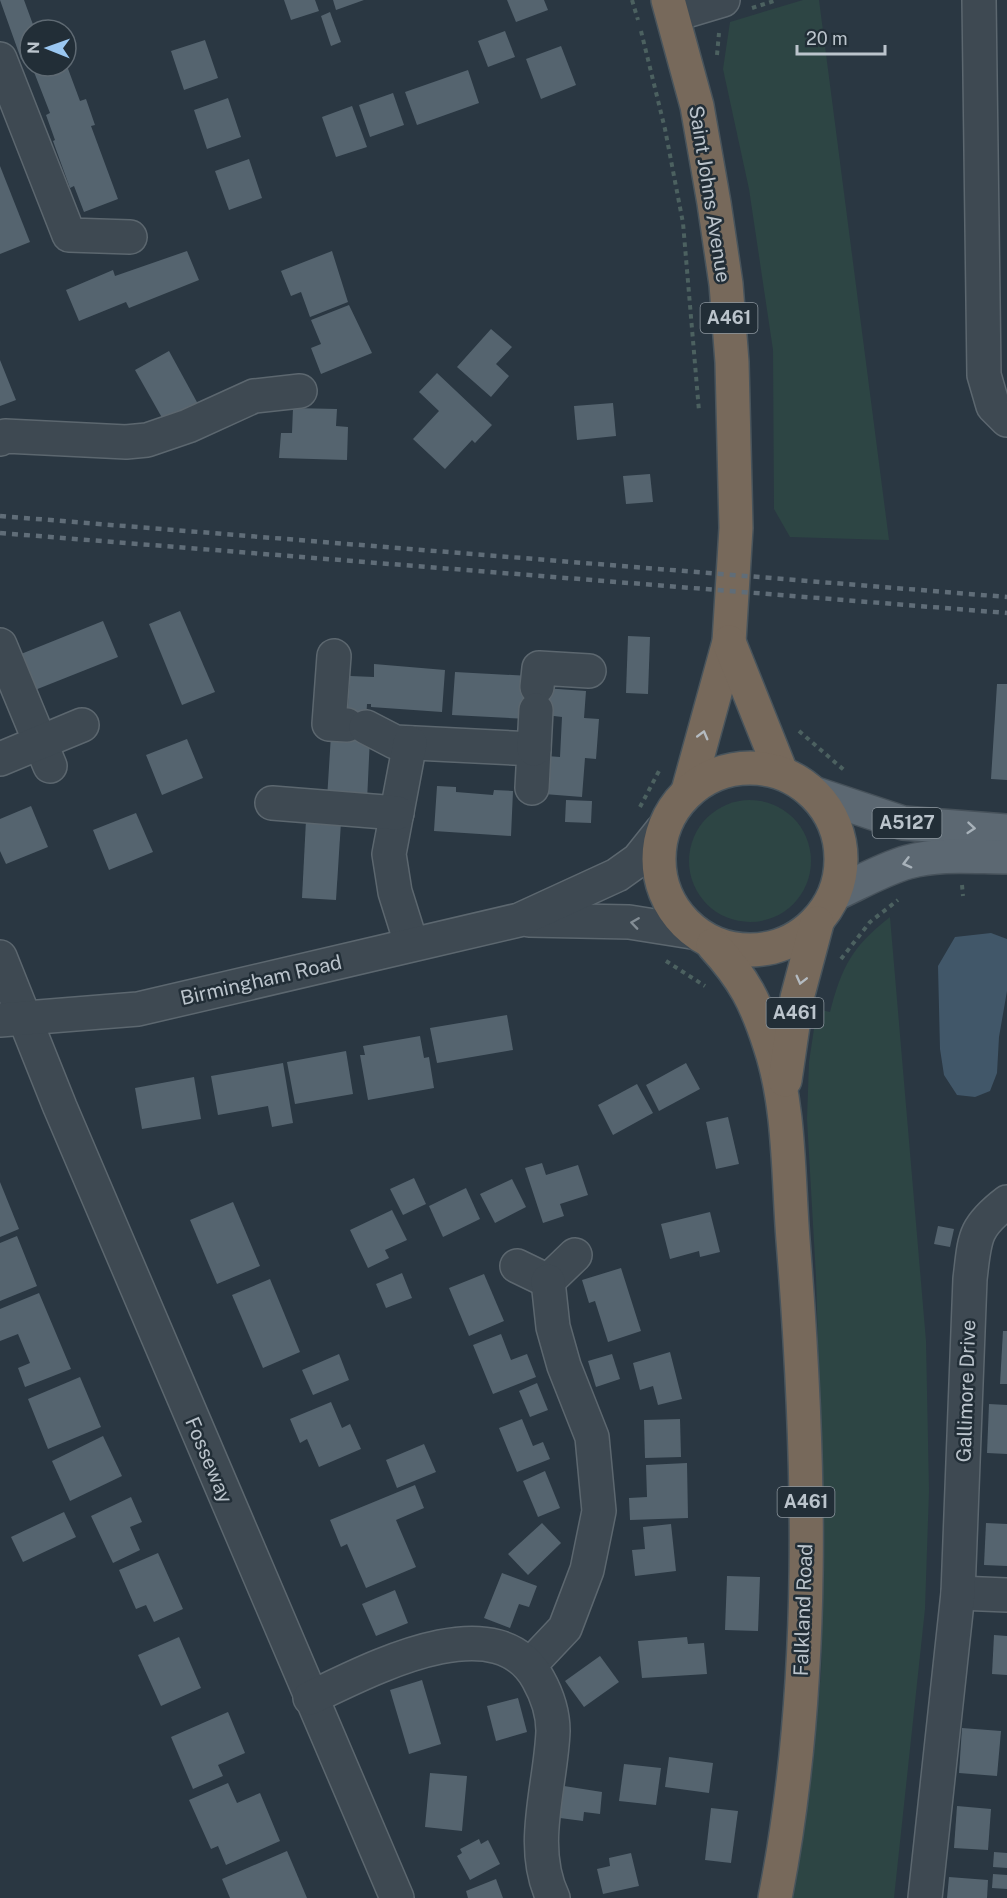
<svg xmlns="http://www.w3.org/2000/svg" width="1007" height="1898" viewBox="0 0 1007 1898" font-family="'Public Sans',sans-serif">
  <rect width="100%" height="100%" fill="#2a3742"/>
  <!-- green -->
  <g fill="#2d4544">
    <path d="M803,0H819L889,540L790,537L774,509L773,350L749,189L723,69L730,22Z"/>
    <circle cx="750" cy="861" r="61"/>
    <path d="M890,917L926,1341L929,1491L925,1609L894,1898H792L809,1796L821,1673L824,1550L816,1277L807,1119L809,1062L817,1009L830,1012C842,966 852,947 890,917Z"/>
  </g>
  <!-- water -->
  <path fill="#415769" d="M991,933L1007,939V991L999,1037L997,1073L990,1091L975,1097L957,1095L944,1075L940,1049L938,966L955,937Z"/>
  <!-- building -->
  <g fill="#55646f">
    <path d="M0,0H24L35,30H30V55L21,59Z"/>
    <path d="M284,0H315L319,11L291,20Z"/>
    <path d="M333,0H364L336,10Z"/>
    <path d="M507,0H544L548,10L516,22Z"/>
    <path d="M330,12L341,42L331,46L321,16Z"/>
    <path d="M505,31L515,57L488,67L478,41Z"/>
    <path d="M205,40L218,78L184,90L171,51Z"/>
    <path d="M561,46L576,85L541,99L526,59Z"/>
    <path d="M50,66H67L80,101L86,99L95,125L91,126L118,199L84,212L74,186L70,188L53,141L55,140L46,115L50,113L34,72Z"/>
    <path d="M468,70L479,103L417,125L405,92Z"/>
    <path d="M393,93L404,125L370,137L359,105Z"/>
    <path d="M228,98L241,137L207,149L194,110Z"/>
    <path d="M352,106L367,147L336,157L322,117Z"/>
    <path d="M249,159L262,198L229,210L215,171Z"/>
    <path d="M0,166L30,242L0,254Z"/>
    <path d="M187,251L199,280L129,308L126,302L79,321L66,290L113,270L115,276Z"/>
    <path d="M332,251L348,302L310,317L301,292L291,296L281,271Z"/>
    <path d="M349,305L372,353L321,374L311,348L321,344L311,320Z"/>
    <path d="M491,329L512,347L496,364L509,376L491,397L457,367Z"/>
    <path d="M169,351L198,404L165,423L135,370Z"/>
    <path d="M0,360L16,400L0,406Z"/>
    <path d="M437,373L492,425L475,443L472,440L445,469L413,439L439,411L419,392Z"/>
    <path d="M613,403L616,436L577,440L574,406Z"/>
    <path d="M293,408L337,409L336,426L348,427L347,460L279,458L281,433H292Z"/>
    <path d="M650,474L653,502L626,504L623,476Z"/>
    <path d="M180,611L215,692L182,705L149,624Z"/>
    <path d="M103,621L118,657L35,690L21,654Z"/>
    <path d="M628,636L650,637L648,694L626,693Z"/>
    <path d="M374,664L445,670L442,712L371,707V704H367L365,737H370L367,801L327,799L331,735L346,736L350,676L374,677Z"/>
    <path d="M455,672L531,676L530,687L586,691L584,718L599,719L596,759L585,758L582,797L544,794L547,756L560,757L562,717L546,715L529,719L452,715Z"/>
    <path d="M997,684H1007V780L991,779Z"/>
    <path d="M187,739L203,778L162,795L146,755Z"/>
    <path d="M437,786L456,787V792L493,795L494,790L513,791L511,836L434,831Z"/>
    <path d="M566,800L592,801L591,823L565,822Z"/>
    <path d="M31,806L48,847L6,864L0,851V819Z"/>
    <path d="M136,813L153,852L109,870L93,830Z"/>
    <path d="M306,820L341,822L336,900L302,898Z"/>
    <path d="M507,1015L513,1050L437,1063L430,1028Z"/>
    <path d="M420,1036L424,1058L429,1057L434,1088L368,1100L360,1055H365L363,1046Z"/>
    <path d="M346,1051L353,1094L295,1104L287,1062Z"/>
    <path d="M283,1063L293,1123L272,1127L268,1106L218,1115L211,1076Z"/>
    <path d="M686,1063L700,1089L659,1111L646,1085Z"/>
    <path d="M194,1077L201,1119L142,1129L135,1088Z"/>
    <path d="M637,1084L653,1113L613,1135L598,1105Z"/>
    <path d="M728,1117L739,1164L716,1169L706,1122Z"/>
    <path d="M542,1163L546,1175L578,1165L588,1195L560,1204L564,1216L543,1223L525,1168Z"/>
    <path d="M414,1178L426,1204L403,1215L390,1189Z"/>
    <path d="M512,1179L526,1207L495,1223L480,1194Z"/>
    <path d="M0,1182L19,1229L0,1237Z"/>
    <path d="M466,1188L480,1219L443,1237L429,1206Z"/>
    <path d="M233,1202L260,1266L217,1284L190,1220Z"/>
    <path d="M392,1210L407,1240L385,1250L389,1258L368,1268L350,1230Z"/>
    <path d="M710,1212L720,1252L700,1257L699,1251L670,1259L661,1224Z"/>
    <path d="M938,1226L954,1229L950,1247L934,1244Z"/>
    <path d="M17,1236L37,1286L0,1301V1243Z"/>
    <path d="M621,1268L641,1331L608,1342L595,1301L589,1303L582,1280Z"/>
    <path d="M402,1273L412,1298L386,1308L376,1284Z"/>
    <path d="M484,1274L504,1321L469,1336L449,1288Z"/>
    <path d="M270,1279L300,1352L263,1368L232,1295Z"/>
    <path d="M39,1293L71,1369L25,1387L18,1368L30,1363L18,1334L0,1341V1309Z"/>
    <path d="M1003,1331H1007V1384H1000Z"/>
    <path d="M501,1334L511,1360L527,1354L536,1377L493,1394L473,1345Z"/>
    <path d="M670,1352L682,1399L658,1405L653,1386L640,1390L633,1363Z"/>
    <path d="M339,1354L349,1380L313,1395L302,1370Z"/>
    <path d="M612,1354L620,1379L596,1387L588,1361Z"/>
    <path d="M80,1377L101,1427L48,1449L28,1399Z"/>
    <path d="M537,1383L548,1410L530,1417L519,1391Z"/>
    <path d="M331,1402L342,1428L350,1424L361,1449L319,1467L307,1439L300,1443L290,1419Z"/>
    <path d="M989,1404L1007,1405V1454L987,1453Z"/>
    <path d="M522,1419L533,1446L543,1442L550,1459L517,1472L499,1428Z"/>
    <path d="M680,1419L681,1457L645,1458L644,1420Z"/>
    <path d="M103,1436L122,1476L70,1501L52,1461Z"/>
    <path d="M424,1444L436,1472L397,1488L386,1460Z"/>
    <path d="M687,1463L688,1518L630,1520L629,1498L647,1497L646,1465Z"/>
    <path d="M545,1471L560,1508L538,1517L523,1481Z"/>
    <path d="M415,1485L424,1508L396,1520L416,1567L366,1588L347,1544L341,1547L330,1520Z"/>
    <path d="M131,1497L142,1522L130,1527L140,1550L113,1563L91,1516Z"/>
    <path d="M64,1512L76,1537L23,1562L11,1537Z"/>
    <path d="M542,1523L561,1543L528,1575L508,1554Z"/>
    <path d="M986,1523L1007,1524V1566L984,1565Z"/>
    <path d="M671,1524L676,1571L635,1576L632,1550L645,1549L643,1527Z"/>
    <path d="M158,1553L183,1609L154,1622L146,1605L136,1609L119,1570Z"/>
    <path d="M502,1573L537,1586L529,1607L519,1604L510,1628L484,1618Z"/>
    <path d="M727,1576L760,1577L758,1631L725,1630Z"/>
    <path d="M395,1590L408,1623L376,1636L362,1604Z"/>
    <path d="M994,1635L1007,1636V1675L992,1674Z"/>
    <path d="M179,1637L201,1688L161,1706L138,1655Z"/>
    <path d="M687,1637L688,1644L704,1643L707,1674L642,1678L638,1641Z"/>
    <path d="M600,1656L619,1682L584,1707L565,1681Z"/>
    <path d="M422,1680L441,1744L409,1754L390,1690Z"/>
    <path d="M518,1698L527,1732L496,1741L487,1706Z"/>
    <path d="M228,1712L245,1753L218,1765L223,1776L193,1789L171,1737Z"/>
    <path d="M962,1728L1001,1731L997,1776L959,1773Z"/>
    <path d="M669,1757L713,1763L709,1793L665,1787Z"/>
    <path d="M624,1764L661,1768L656,1805L619,1801Z"/>
    <path d="M430,1773L467,1776L462,1831L425,1827Z"/>
    <path d="M228,1783L237,1803L260,1793L280,1841L226,1865L218,1846L211,1849L189,1800Z"/>
    <path d="M564,1786L602,1792L600,1814L584,1812L583,1821L560,1818Z"/>
    <path d="M957,1806L991,1809L988,1850L954,1848Z"/>
    <path d="M711,1808L738,1811L731,1863L705,1860Z"/>
    <path d="M479,1839L481,1844L488,1840L500,1864L470,1880L457,1856L462,1853L460,1849Z"/>
    <path d="M287,1851L307,1898H230L222,1879Z"/>
    <path d="M994,1852L1007,1853V1868L993,1867Z"/>
    <path d="M631,1853L639,1886L603,1894L597,1869L610,1866L609,1858Z"/>
    <path d="M993,1874L1007,1875V1889L992,1888Z"/>
    <path d="M949,1877L988,1880L987,1898H947Z"/>
    <path d="M496,1879L503,1898H468L466,1891Z"/>
  </g>
  <g fill="none" stroke-linecap="round" stroke-linejoin="round">
    <!-- minor casing -->
    <g stroke="#5c676f" stroke-width="36">
      <g id="minor">
        <path d="M979,0L984,375L993,406L1007,420"/>
        <path d="M673,15L723,0"/>
        <path d="M0,59L69,235L130,237"/>
        <path d="M0,439L5,436L126,442L147,440L188,426L254,396L300,391"/>
        <path d="M0,645L50,766"/>
        <path d="M334,656L329,724L347,725"/>
        <path d="M537,687L539,668L589,671"/>
        <path d="M366,727L395,742L534,749L532,788"/>
        <path d="M410,743L389,854L395,892L411,943"/>
        <path d="M534,749L536,710"/>
        <path d="M0,759L82,725"/>
        <path d="M272,803L397,813"/>
        <path d="M529,920L629,922L692,932"/>
        <path d="M0,957L60,1107L397,1898"/>
        <path d="M0,1020L138,1009L519,920L617,875L638,860L662,830"/>
        <path d="M517,1266L548,1281L575,1255"/>
        <path d="M958,1593L1007,1595"/>
        <path d="M530,1665L565,1628L587,1570L599,1511L592,1437L564,1366L553,1327L548,1281"/>
        <path d="M310,1698C366,1672 495,1601 538,1679C547,1695 553,1713 553,1731C551,1786 528,1846 553,1898"/>
        <path d="M925,1898L958,1593L970,1279C975,1238 973,1228 1007,1202"/>
      </g>
    </g>
    <!-- major casing -->
    <g stroke="#47525b" stroke-width="36">
      <g id="major">
        <path d="M813,793L903,823L1007,831"/>
        <path d="M835,894C859,883 883,869 908,862C939,853 975,857 1007,857"/>
      </g>
    </g>
    <!-- highway casing -->
    <g stroke="#48545c" stroke-width="36">
      <g id="highway">
        <path d="M668,0L697,106L714,203L726,284L732,362L736,528L729,642L688,791"/>
        <path d="M729,642L781,772"/>
        <circle cx="750" cy="859" r="91"/>
        <path d="M713,945C744,979 756,1002 770,1046C790,1106 788,1176 793,1240C810,1455 817,1685 775,1898"/>
        <path d="M785,1080L797,998L817,923"/>
      </g>
    </g>
    <!-- path -->
    <g stroke="#4c6160" stroke-width="4" stroke-dasharray="4.5 4.5" stroke-linecap="butt">
      <path d="M632,0L638,20"/>
      <path d="M752,8L777,0"/>
      <path d="M641,31L665,129L683,223L699,411"/>
      <path d="M717,55L719,33"/>
      <path d="M799,731L844,770"/>
      <path d="M640,807L659,771"/>
      <path d="M962,885L963,896"/>
      <path d="M841,959L870,922L898,900"/>
      <path d="M666,961L705,986"/>
    </g>
    <!-- minor -->
    <use href="#minor" stroke="#3e4952" stroke-width="33"/>
    <!-- major -->
    <use href="#major" stroke="#5c6872" stroke-width="33"/>
    <!-- highway -->
    <use href="#highway" stroke="#77695b" stroke-width="33"/>
    <!-- rail -->
    <g stroke="#606d78" stroke-width="4.5" stroke-dasharray="6 6" stroke-linecap="butt">
      <path d="M0,516L1007,597"/>
      <path d="M0,533L1007,613"/>
    </g>
  </g>
  <!-- one-way arrows -->
  <defs><path id="oneway-chevron" d="M-2-3.5L2.5 0L-2 3.5" fill="none" stroke-width="1.6" stroke-linecap="round" stroke-linejoin="round" transform="scale(1.5)"/></defs>
  <g stroke="#b4bbc1">
    <use href="#oneway-chevron" transform="translate(703 735) rotate(-75)"/>
    <use href="#oneway-chevron" transform="translate(801 980) rotate(104)"/>
  </g>
  <g stroke="#a8b2ba">
    <use href="#oneway-chevron" transform="translate(971 828) rotate(5)"/>
    <use href="#oneway-chevron" transform="translate(907 863) rotate(165)"/>
  </g>
  <use stroke="#838d95" href="#oneway-chevron" transform="translate(635 923) rotate(-172)"/>
  <g text-anchor="middle" stroke-width="5" stroke-linejoin="round" paint-order="stroke">
    <!-- shield labels -->
    <g fill="#222e37" stroke="#8d979f" stroke-width="1.5">
      <rect x="700.5" y="303" width="57" height="30" rx="4.5"/>
      <rect x="872.5" y="808" width="69" height="30" rx="4.5"/>
      <rect x="766.5" y="998" width="57" height="30" rx="4.5"/>
      <rect x="777.5" y="1487" width="57" height="30" rx="4.5"/>
    </g>
    <g font-size="18" font-weight="bold" fill="#bbc4cc">
      <text x="729" y="324">A461</text>
      <text x="907" y="829">A5127</text>
      <text x="795" y="1019">A461</text>
      <text x="806" y="1508">A461</text>
    </g>
    <!-- street labels -->
    <g font-size="20" fill="#bbc4cc" stroke="#222e37">
      <text transform="translate(710 194) rotate(81)" y="7">Saint Johns Avenue</text>
      <text transform="translate(261 980) rotate(-13)" y="7">Birmingham Road</text>
      <text transform="translate(966 1391) rotate(-88)" y="7">Gallimore Drive</text>
      <text transform="translate(209 1460) rotate(67)" y="7">Fosseway</text>
      <text transform="translate(803 1610) rotate(-88)" y="7">Falkland Road</text>
    </g>
  </g>
  <!-- north arrow -->
  <g transform="translate(48 48) rotate(271)"><circle r="28" fill="#222e37" stroke="#5f6a73" stroke-width="1.5"/>
  <path d="M0-4.5L10 22L0 15L-10 22Z" fill="#9ac7f1"/>
  <text y="-9" font-size="16" font-weight="bold" text-anchor="middle" fill="#bbc4cc">N</text>
  </g>
  <!-- scale -->
  <path d="M797 45v9h88v-9" fill="none" stroke="#bbc4cc" stroke-width="3"/>
  <text x="806" y="45" font-size="18" fill="#bbc4cc" stroke="#222e37" stroke-width="4.5" paint-order="stroke">20 m</text>
</svg>
